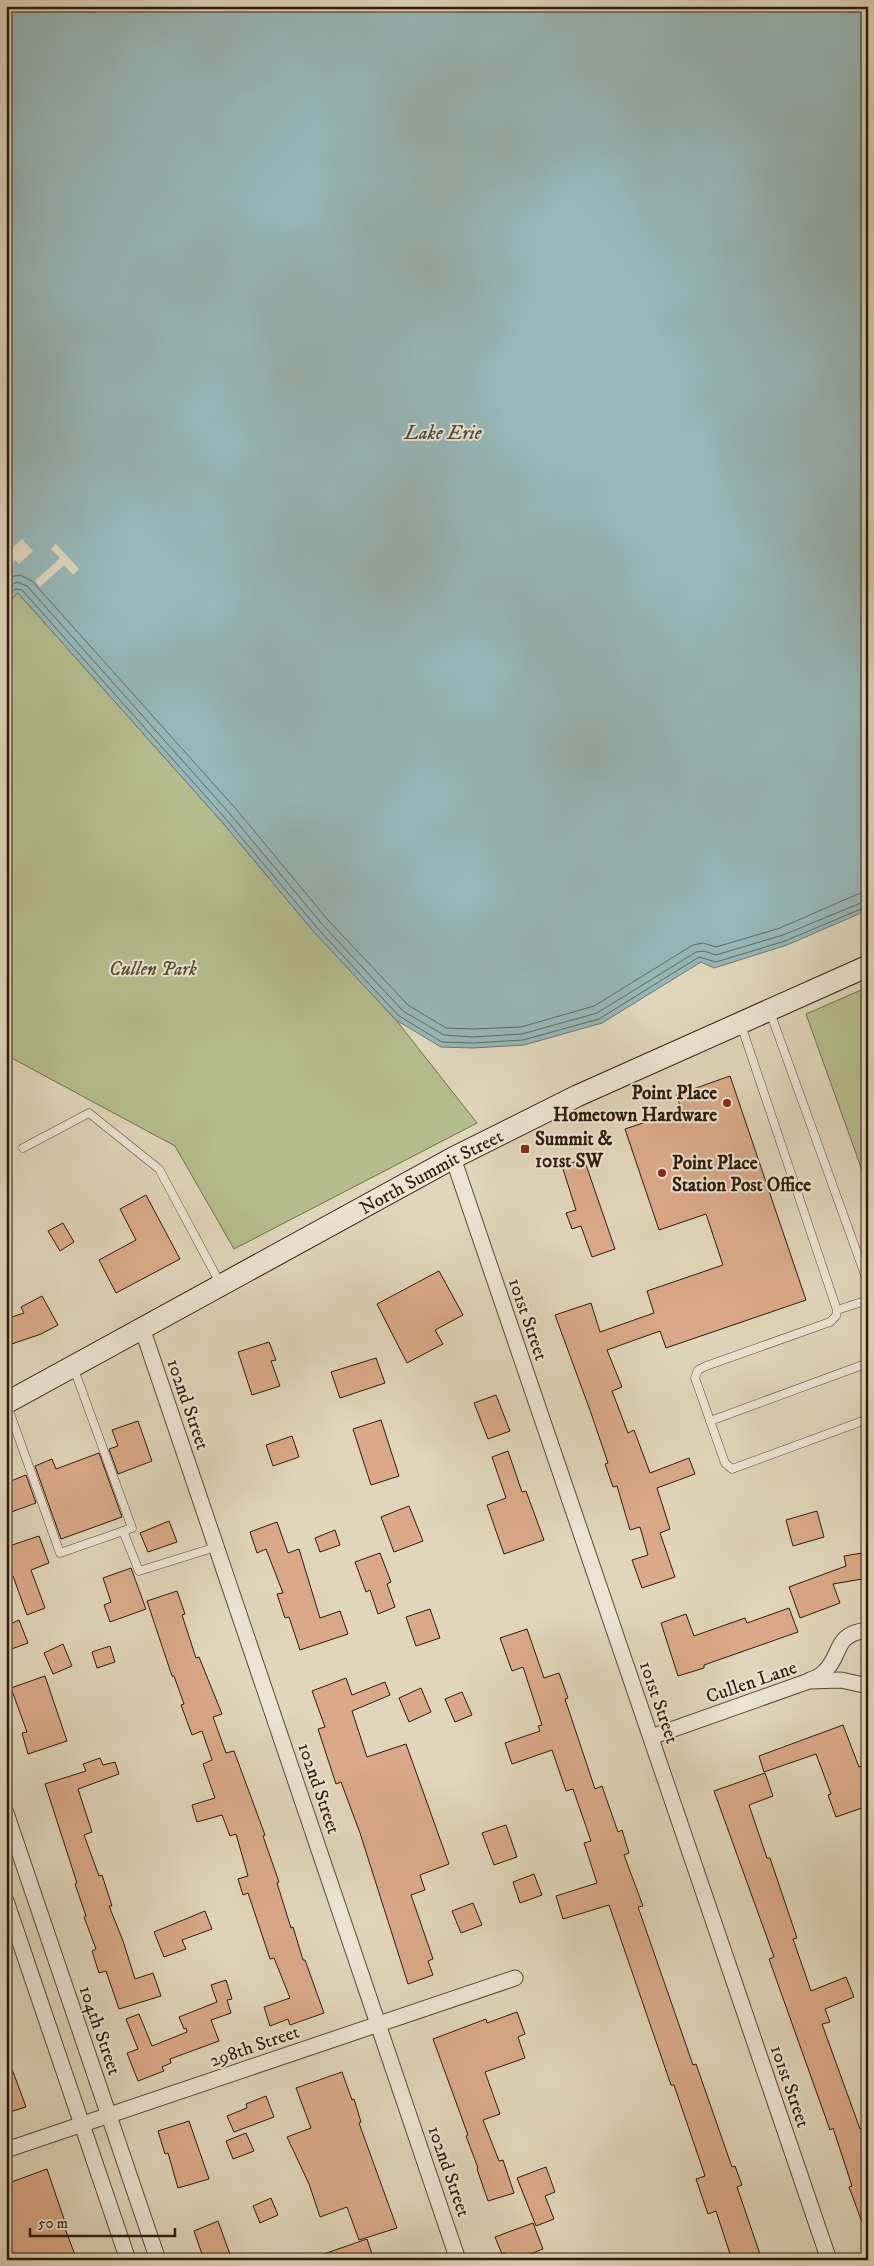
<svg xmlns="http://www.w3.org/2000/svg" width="874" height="2266" viewBox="0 0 874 2266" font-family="'IM FELL DW Pica',serif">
  <rect width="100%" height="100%" fill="#e0d6bb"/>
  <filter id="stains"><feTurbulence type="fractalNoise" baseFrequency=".004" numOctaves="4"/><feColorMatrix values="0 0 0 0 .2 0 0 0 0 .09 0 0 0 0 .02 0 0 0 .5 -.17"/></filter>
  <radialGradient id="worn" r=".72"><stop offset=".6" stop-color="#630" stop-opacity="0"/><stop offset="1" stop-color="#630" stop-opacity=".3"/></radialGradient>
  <!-- green -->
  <g fill="#b5bd8e" stroke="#726c4c">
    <path d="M18,593L222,822L314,932L396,1020L477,1123L234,1249L175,1146L6,1055V604Z"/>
    <path d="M868,987V1187L806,1014Z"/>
  </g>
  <!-- water -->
  <path fill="#96b7b8" stroke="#6d7872" d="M6,6H868V910L787,945L714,968L701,962L602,1023L524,1045L473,1048L441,1047L396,1020L314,932L222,822L18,593L6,604Z"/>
  <!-- pier -->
  <g fill="#e0d6bb">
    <path d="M22,539L33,551L19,564L15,560L6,568V561L12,555L8,552Z"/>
    <path d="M56,544L79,569L73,575L64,565L40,587L35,581L60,558L51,549Z"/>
  </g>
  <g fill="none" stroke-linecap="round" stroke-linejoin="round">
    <!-- shore -->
    <g stroke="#626860" stroke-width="1">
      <path d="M6,578L20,575L32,581L236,809L328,920L408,1005L446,1028L473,1029L521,1027L594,1006L693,945L703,943L716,947L780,928L858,894L868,892"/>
      <path d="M6,588L17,582L27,586L230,814L322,924L403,1011L444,1035L473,1037L522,1034L597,1013L696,952L704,951L716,955L783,935L868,900"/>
      <path d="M6,597L15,589L22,590L225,818L318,929L399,1016L442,1042L473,1043L523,1040L599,1019L699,957L716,962L785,941L868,906"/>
    </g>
  </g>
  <!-- building -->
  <g fill="#dba989" stroke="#2f1a09">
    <path d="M730,1076L806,1300L666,1348L660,1331L607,1350L622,1387L612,1391L628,1433L634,1430L650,1473L689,1458L695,1474L657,1488L670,1529L660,1533L675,1577L642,1588L632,1560L648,1555L640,1527L630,1530L617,1486L613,1487L605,1464L608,1463L591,1413L555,1315L591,1303L600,1332L654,1313L647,1291L723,1265L706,1214L659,1230L625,1129L682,1110L676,1095Z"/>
    <path d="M584,1159L615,1249L592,1257L581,1226L572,1229L566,1213L576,1210L562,1166Z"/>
    <path d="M146,1195L180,1259L116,1293L99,1260L136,1240L120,1209Z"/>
    <path d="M63,1223L74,1242L60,1251L48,1231Z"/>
    <path d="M439,1271L463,1315L435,1330L443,1344L407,1363L377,1304Z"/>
    <path d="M42,1296L58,1325L41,1334L6,1346V1319L24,1313L21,1307Z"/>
    <path d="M269,1342L276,1360L271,1361L280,1386L252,1395L238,1352Z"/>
    <path d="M376,1358L385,1383L340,1398L331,1372Z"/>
    <path d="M496,1395L510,1431L488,1439L474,1403Z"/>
    <path d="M381,1420L399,1476L371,1485L353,1429Z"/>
    <path d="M138,1421L152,1461L118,1474L109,1449L118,1446L112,1430Z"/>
    <path d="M292,1436L299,1457L273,1466L266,1445Z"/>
    <path d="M508,1451L522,1492L526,1491L544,1540L504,1554L487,1505L506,1498L492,1457Z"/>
    <path d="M99,1453L122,1517L61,1539L35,1466L52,1459L56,1469Z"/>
    <path d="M26,1475L36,1503L6,1514V1483Z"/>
    <path d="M409,1506L423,1541L394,1552L381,1517Z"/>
    <path d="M817,1511L824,1537L793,1546L786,1520Z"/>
    <path d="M169,1521L177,1542L148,1552L140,1533Z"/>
    <path d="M277,1522L288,1553L299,1549L320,1618L340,1611L348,1634L300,1650L289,1617L285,1618L277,1594L283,1593L266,1549L257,1553L250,1532Z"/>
    <path d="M335,1530L340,1545L320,1552L315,1538Z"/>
    <path d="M39,1536L49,1563L31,1570L45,1608L27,1615L13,1576L6,1579V1547Z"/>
    <path d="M868,1552V1578L833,1584L840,1603L800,1618L789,1587L846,1566L844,1556Z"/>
    <path d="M380,1553L391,1582L387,1584L395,1607L378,1614L370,1590L366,1592L355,1562Z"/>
    <path d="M131,1568L146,1609L110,1622L104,1605L111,1602L103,1578Z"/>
    <path d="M177,1591L185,1614L182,1615L196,1658L199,1657L222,1714L213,1717L226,1753L234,1751L265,1835L263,1836L279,1882L277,1883L291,1928L293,1927L303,1960H305L324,2013L290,2025L288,2019L270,2026L264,2007L290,1998L274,1958L270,1959L248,1893L243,1895L238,1879L248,1876L236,1834L230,1836L222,1815L197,1822L192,1805L215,1798L203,1764L212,1760L202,1731L192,1735L181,1705L184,1704L174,1676H172L147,1601Z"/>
    <path d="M789,1608L798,1632L704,1665V1668L678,1676L661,1623L686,1614L694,1636L745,1618L747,1623Z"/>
    <path d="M430,1609L440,1638L416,1646L406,1617Z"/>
    <path d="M19,1620L28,1643L6,1651V1626Z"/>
    <path d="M527,1629L544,1678L559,1673L568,1698L565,1699L595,1789L602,1786L618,1832L622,1830L629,1853L624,1855L643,1906L638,1907L693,2065L696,2064L732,2167L735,2166L742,2185L737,2187L762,2260H732L716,2211L708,2214L696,2179L705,2176L674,2085H671L609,1905L563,1919L556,1896L597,1883L584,1843L591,1841L573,1789L566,1791L552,1750L512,1764L505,1743L540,1731L538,1726L542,1725L523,1667L512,1671L500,1638Z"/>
    <path d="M63,1644L72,1666L53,1674L44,1653Z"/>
    <path d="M110,1646L115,1662L97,1668L92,1652Z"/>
    <path d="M45,1676L67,1741L28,1754L22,1733L27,1732L11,1688Z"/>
    <path d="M346,1678L352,1695L385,1682L390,1695L352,1711L367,1757L406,1744L449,1864L420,1875L425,1890L411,1895L433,1959L428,1961L433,1975L408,1984L360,1833L341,1782L336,1784L318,1729L325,1727L312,1691Z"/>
    <path d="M421,1688L431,1712L409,1722L399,1698Z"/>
    <path d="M462,1692L472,1715L455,1722L445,1699Z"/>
    <path d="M843,1725L859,1767L864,1765L868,1776V1806L836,1817L828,1795L831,1794L816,1754L764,1772L759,1756Z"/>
    <path d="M100,1758L103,1765L115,1762L119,1774L78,1789L92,1832L84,1835L99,1876L102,1875L112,1906H109L123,1941L135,1979L153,1973L161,1996L119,2009L106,1971L99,1973L92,1951L96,1949L84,1917L86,1916L75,1884L77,1883L45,1784L86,1771L83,1764Z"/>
    <path d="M765,1773L773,1796L749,1805L767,1858H770L797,1938L793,1939L811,1991L846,1977L854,1997L825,2009L830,2022L822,2024L860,2129L868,2127V2232L866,2233L849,2187L852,2186L833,2128L830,2130L769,1959L774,1957L714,1791Z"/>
    <path d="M506,1825L517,1857L494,1865L482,1833Z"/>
    <path d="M534,1874L542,1895L520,1903L513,1882Z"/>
    <path d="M473,1903L482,1925L461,1933L452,1911Z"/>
    <path d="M205,1911L212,1929L182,1940L186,1949L164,1957L154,1932Z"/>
    <path d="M226,1980L232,1999L227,2000L231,2013L211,2020L219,2041L170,2059L171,2063L162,2067L164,2071L138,2081L127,2053L138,2049L126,2019L139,2014L152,2046L187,2032L186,2028L184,2029L179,2017L217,2002L211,1985Z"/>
    <path d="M517,2012L525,2034L518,2037L525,2058L485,2072L500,2114L483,2120L499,2161L503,2160L514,2193L488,2201L477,2169L478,2168L466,2136L468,2135L433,2039L486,2019L487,2023Z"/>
    <path d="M6,2058H8L26,2107L6,2113Z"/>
    <path d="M342,2072L352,2100L354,2099L361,2122L359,2123L397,2228L359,2240L347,2207L320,2217L309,2184L287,2137L311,2128L296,2088Z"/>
    <path d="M266,2096L274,2117L234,2132L227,2116L247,2108L246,2104Z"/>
    <path d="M189,2121L209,2179L178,2188L168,2153L165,2154L158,2131Z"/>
    <path d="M246,2133L254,2151L233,2159L226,2141Z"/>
    <path d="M546,2167L555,2192L545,2196L554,2219L536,2226L517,2178Z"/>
    <path d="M47,2169L66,2225L64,2226L77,2260H6V2184Z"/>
    <path d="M271,2198L278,2215L260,2223L253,2206Z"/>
    <path d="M218,2221L232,2260H204L194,2231Z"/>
    <path d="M533,2223L543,2249L515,2260H507L505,2253L502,2254L495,2237Z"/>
    <path d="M367,2239L374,2260H315V2257Z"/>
  </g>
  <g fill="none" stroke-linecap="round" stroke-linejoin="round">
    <!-- lane casing -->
    <g stroke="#5b4936" stroke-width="9">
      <g id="lane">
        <path d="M770,1012L868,1283"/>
        <path d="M741,1025L837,1310L836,1316L830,1322L706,1366L698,1370L695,1378L725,1463L732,1469L868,1419"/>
        <path d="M23,1148L89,1113L159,1169L220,1283"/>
        <path d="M837,1310L868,1300"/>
        <path d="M7,1405L60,1553L132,1528L74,1369"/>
        <path d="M710,1421L868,1363"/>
        <path d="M123,1531L139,1571L216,1547"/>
      </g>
    </g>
    <!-- street casing -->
    <g stroke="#5b4936" stroke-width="17">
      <g id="street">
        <path d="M453,1158L829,2260"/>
        <path d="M142,1328L458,2260"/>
        <path d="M810,1680C815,1678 821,1676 824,1672C843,1655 832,1634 868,1630"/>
        <path d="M651,1737L809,1681L841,1680L868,1686"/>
        <path d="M6,1813L158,2260"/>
        <path d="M6,1901L128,2260"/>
        <path d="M6,2150L515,1978"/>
      </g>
    </g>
    <!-- secondary casing -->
    <g stroke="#2f1a09" stroke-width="23">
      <g id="secondary">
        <path id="s1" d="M6,1403L453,1158L577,1096L868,966"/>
      </g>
    </g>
    <!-- lane -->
    <use href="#lane" stroke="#ebe4d3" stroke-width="8"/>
    <!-- street -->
    <use href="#street" stroke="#ebe4d3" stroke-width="15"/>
    <!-- secondary -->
    <use href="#secondary" stroke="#ebe4d3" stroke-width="21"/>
  </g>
  <!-- markers -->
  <g fill="#8f2418" stroke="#ebe4d3" stroke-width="2">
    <circle cx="727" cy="1103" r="5"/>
    <rect x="520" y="1144" width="10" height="10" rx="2.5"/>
    <circle cx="662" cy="1173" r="5"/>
  </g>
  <g text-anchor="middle" stroke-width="4" stroke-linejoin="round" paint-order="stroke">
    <!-- park labels -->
    <g font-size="19" font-style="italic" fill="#574b31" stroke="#ebe4d3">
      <text x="153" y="975">Cullen Park</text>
    </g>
    <!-- poi labels -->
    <g font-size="19" font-weight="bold" fill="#2f1a09" stroke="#ebe4d3" text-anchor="start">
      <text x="717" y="1099" text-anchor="end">Point Place<tspan x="717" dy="22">Hometown Hardware</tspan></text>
      <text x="535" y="1145">Summit &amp;<tspan x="535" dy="22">101st SW</tspan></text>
      <text x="672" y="1169">Point Place<tspan x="672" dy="22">Station Post Office</tspan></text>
    </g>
    <!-- street labels -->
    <g font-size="19" fill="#2f1a09" stroke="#ebe4d3">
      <text dy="7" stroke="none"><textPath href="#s1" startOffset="484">North Summit Street</textPath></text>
      <text transform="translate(529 1319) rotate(71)" y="7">101st Street</text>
      <text transform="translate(189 1404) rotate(71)" y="7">102nd Street</text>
      <text transform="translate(751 1681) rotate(-19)" y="7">Cullen Lane</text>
      <text transform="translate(660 1702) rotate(71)" y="7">101st Street</text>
      <text transform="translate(320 1788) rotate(71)" y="7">102nd Street</text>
      <text transform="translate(101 2030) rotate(71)" y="7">104th Street</text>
      <text transform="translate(254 2045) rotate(-19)" y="7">298th Street</text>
      <text transform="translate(791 2086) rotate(71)" y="7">101st Street</text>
      <text transform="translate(450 2171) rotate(71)" y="7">102nd Street</text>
    </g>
    <!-- water labels -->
    <g font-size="20" font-style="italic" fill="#4e493e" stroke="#ebe4d3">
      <text x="443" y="439">Lake Erie</text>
    </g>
  </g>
  <!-- margin -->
  <rect width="874" height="2266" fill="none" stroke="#e0d6bb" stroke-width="25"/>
  <rect x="8" y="8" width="859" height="2251" fill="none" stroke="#2f1a09" stroke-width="2.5"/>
  <rect x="12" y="12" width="849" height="2241" fill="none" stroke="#2f1a09"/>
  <!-- scale -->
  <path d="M30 2228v8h145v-8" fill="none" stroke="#2f1a09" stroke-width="2.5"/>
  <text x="38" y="2228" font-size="15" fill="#2f1a09" stroke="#ebe4d3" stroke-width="4" paint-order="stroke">50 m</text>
  <rect width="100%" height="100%" filter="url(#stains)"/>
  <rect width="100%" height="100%" fill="url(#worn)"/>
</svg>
